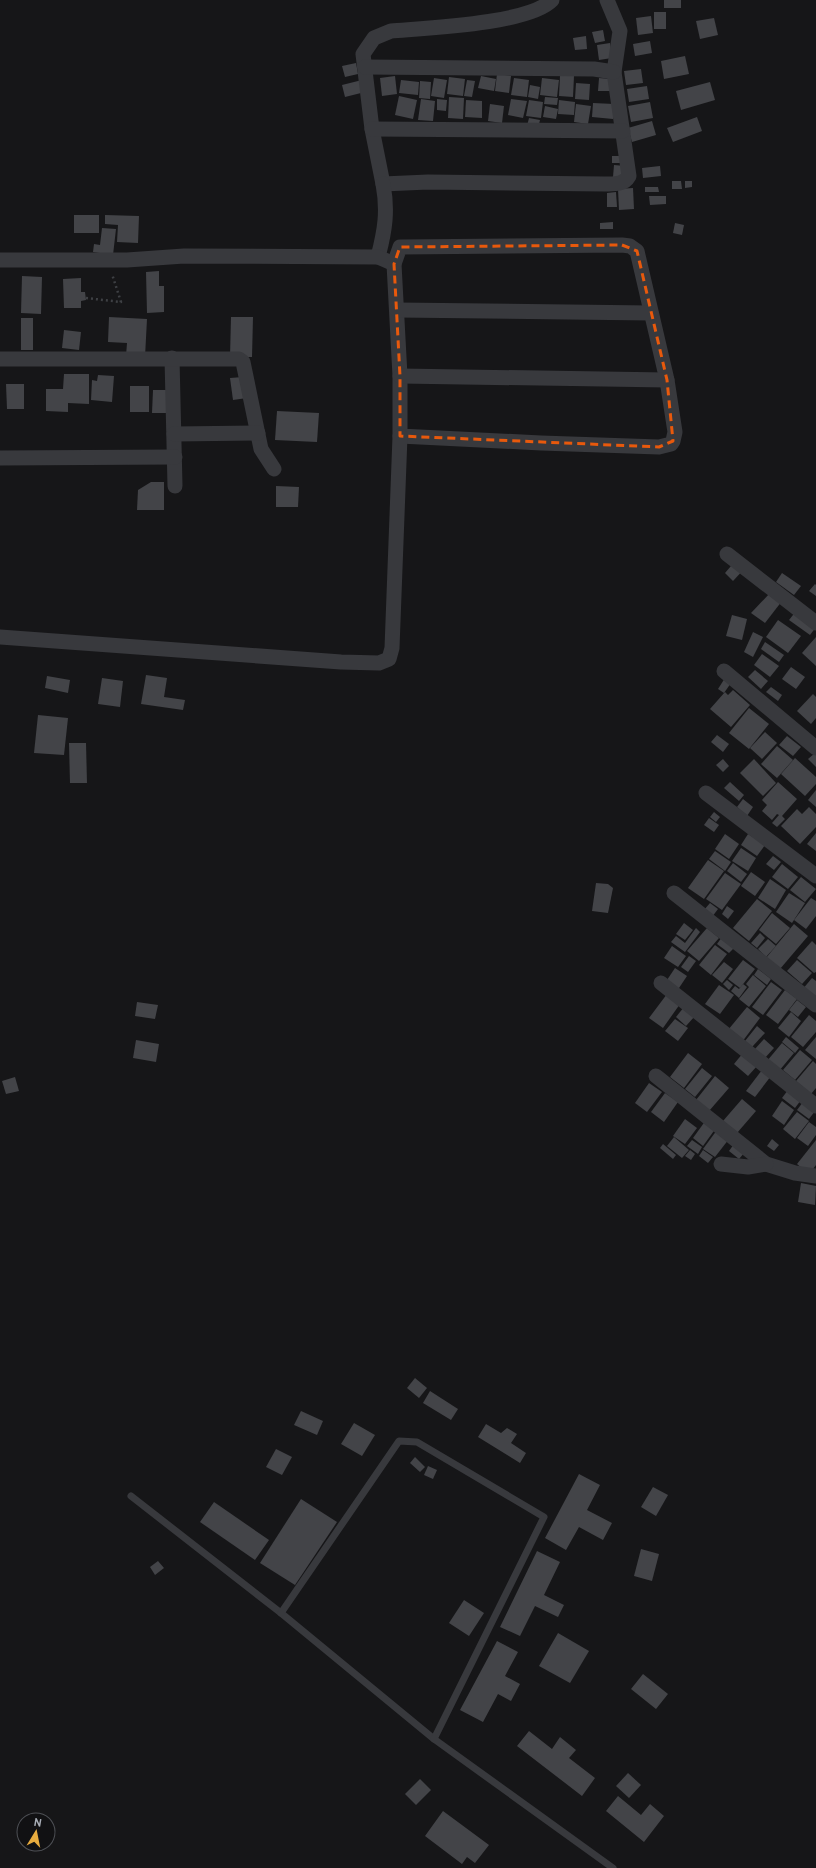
<svg xmlns="http://www.w3.org/2000/svg" width="816" height="1868" viewBox="0 0 816 1868" font-family="Overpass,sans-serif">
  <rect width="100%" height="100%" fill="#161618"/>
  <!-- building -->
  <g fill="#434448">
    <rect x="664" y="0" width="17" height="8"/>
    <rect x="654" y="12" width="12" height="17"/>
    <path d="M651,16L653,33L638,35L636,18Z"/>
    <path d="M714,18L718,35L700,39L696,21Z"/>
    <path d="M603,30L605,41L595,43L592,32Z"/>
    <path d="M586,36L587,49L575,50L573,38Z"/>
    <path d="M650,41L652,53L635,56L633,44Z"/>
    <path d="M610,43L612,58L599,60L597,45Z"/>
    <path d="M685,56L689,74L664,79L661,61Z"/>
    <path d="M356,63L358,74L345,77L342,66Z"/>
    <path d="M641,69L643,83L626,85L624,71Z"/>
    <path d="M497,74L511,76L509,93L495,91Z"/>
    <path d="M395,76L397,94L382,96L380,78Z"/>
    <path d="M481,76L496,79L494,91L478,88Z"/>
    <path d="M560,76H574L573,97L559,96Z"/>
    <path d="M449,77L465,79L463,96L447,94Z"/>
    <path d="M434,78L447,80L444,98L431,96Z"/>
    <path d="M514,78L529,80L527,97L511,95Z"/>
    <path d="M542,78L559,80L557,97L540,95Z"/>
    <path d="M599,78L611,79V91H598Z"/>
    <path d="M362,80L365,92L345,97L342,85Z"/>
    <path d="M401,80L419,82L418,95L399,93Z"/>
    <path d="M467,80L475,81L472,97L464,96Z"/>
    <path d="M420,81L431,82L430,99L419,98Z"/>
    <path d="M710,82L715,100L681,110L676,91Z"/>
    <path d="M576,83L590,84L589,100L575,99Z"/>
    <path d="M530,85L540,87L538,99L528,97Z"/>
    <path d="M647,86L649,99L629,102L627,89Z"/>
    <path d="M399,96L417,100L413,119L395,115Z"/>
    <path d="M449,97L464,98L463,119L448,118Z"/>
    <path d="M545,97L558,98L557,105L544,104Z"/>
    <path d="M421,99L435,101L433,121L418,120Z"/>
    <path d="M437,99L447,100L446,111L437,110Z"/>
    <path d="M511,99L527,101L523,118L508,115Z"/>
    <path d="M466,100L482,101V118L465,117Z"/>
    <path d="M529,100L543,102L541,118L526,116Z"/>
    <path d="M559,100L575,102L574,115L558,114Z"/>
    <path d="M650,102L653,118L631,122L628,106Z"/>
    <path d="M593,103L614,104L613,119L592,117Z"/>
    <path d="M490,104L504,106L502,123L488,121Z"/>
    <path d="M576,104L591,106L588,124L574,122Z"/>
    <path d="M545,106L558,109L556,119L543,117Z"/>
    <path d="M697,117L702,131L673,142L667,128Z"/>
    <path d="M529,118L540,120L538,128L527,126Z"/>
    <path d="M652,121L656,135L632,142L628,128Z"/>
    <rect x="612" y="156" width="9" height="7"/>
    <path d="M614,165L625,166L624,178L613,177Z"/>
    <path d="M660,166L661,176L643,178L642,168Z"/>
    <path d="M672,181H681L682,189H672Z"/>
    <path d="M685,181H692V187L685,188Z"/>
    <path d="M645,187H658L659,192H645Z"/>
    <path d="M633,188L634,209L619,210L618,189Z"/>
    <path d="M616,192L617,207H607V193Z"/>
    <path d="M649,196H666V204L650,205Z"/>
    <rect x="74" y="215" width="25" height="18"/>
    <path d="M105,215L139,216L138,243L117,242L118,225L105,224Z"/>
    <path d="M613,222V229H600V223Z"/>
    <path d="M675,223L684,225L682,235L673,233Z"/>
    <path d="M102,228L116,229L113,255L93,252L94,244L100,245Z"/>
    <path d="M159,271V286H164V312L147,313L146,272Z"/>
    <path d="M22,276L42,277L41,314L21,313Z"/>
    <path d="M81,278V292H85L86,300L81,301V308H64L63,279Z"/>
    <path d="M109,317L147,319L145,357L126,356L127,343L108,342Z"/>
    <path d="M231,317H253L252,357H230Z"/>
    <rect x="21" y="318" width="12" height="32"/>
    <path d="M64,330L81,332L79,350L62,348Z"/>
    <path d="M64,374H89V404L68,403V412L46,411V389H63Z"/>
    <path d="M98,375L114,376L112,402L91,400L92,380L97,381Z"/>
    <path d="M243,377L247,398L233,400L230,378Z"/>
    <path d="M6,384H24V409H7Z"/>
    <rect x="130" y="386" width="19" height="26"/>
    <path d="M153,390H171L170,413H152Z"/>
    <path d="M277,411L319,413L317,442L275,440Z"/>
    <path d="M151,482H164V510H137L138,490Z"/>
    <path d="M276,486L299,487L298,507H276Z"/>
    <path d="M737,559L746,567L733,581L725,573Z"/>
    <path d="M782,573L801,586L794,595L776,582Z"/>
    <path d="M815,584L816,585V596L809,591Z"/>
    <path d="M771,592L782,601L765,623L751,613Z"/>
    <path d="M801,605L816,627L810,635L789,620Z"/>
    <path d="M732,615L747,619L742,640L726,636Z"/>
    <path d="M778,620L801,636L788,653L766,637Z"/>
    <path d="M753,632L763,637L753,657L744,652Z"/>
    <path d="M816,637V666L802,653Z"/>
    <path d="M765,642L784,655L779,662L761,649Z"/>
    <path d="M762,654L779,666L770,677L754,665Z"/>
    <path d="M791,667L805,677L796,689L782,679Z"/>
    <path d="M755,670L768,681L761,689L748,677Z"/>
    <path d="M146,675L167,678L164,697L185,700L183,710L141,704Z"/>
    <path d="M47,676L70,680L68,693L45,688Z"/>
    <path d="M102,678L123,681L120,707L98,704Z"/>
    <path d="M725,678L731,683L724,693L718,689Z"/>
    <path d="M771,687L782,695L778,701L766,692Z"/>
    <path d="M733,690L750,705L731,727L710,709L725,692L728,695Z"/>
    <path d="M813,694L816,697V718L811,724L797,711Z"/>
    <path d="M749,708L769,724L749,749L729,733Z"/>
    <path d="M38,715L68,718L64,755L34,753Z"/>
    <path d="M765,732L777,743L762,759L750,748Z"/>
    <path d="M717,735L729,744L723,752L711,742Z"/>
    <path d="M787,736L801,747L793,756L779,745Z"/>
    <path d="M69,743H86L87,783H70Z"/>
    <path d="M777,746L793,760L777,778L761,764Z"/>
    <path d="M815,753L816,754V767L808,759Z"/>
    <path d="M795,758L816,777V784L805,796L781,774Z"/>
    <path d="M723,759L729,766L723,772L716,765Z"/>
    <path d="M754,759L776,783L763,796L740,773Z"/>
    <path d="M730,782L744,795L739,801L724,788Z"/>
    <path d="M778,782L797,799L782,816L785,819L777,827L772,823L779,815L777,814L772,820L762,811L767,805L762,800Z"/>
    <path d="M816,790V807L808,800Z"/>
    <path d="M743,799L753,807L747,816L737,807Z"/>
    <path d="M809,807L816,814V827L800,844L781,826L797,809L802,814Z"/>
    <path d="M714,812L720,817L716,822L710,817Z"/>
    <path d="M709,818L719,825L714,832L704,825Z"/>
    <path d="M816,833V851L807,844Z"/>
    <path d="M725,834L739,844L729,859L715,849Z"/>
    <path d="M748,834L765,845L757,856L741,845Z"/>
    <path d="M741,848L756,858L748,871L732,861Z"/>
    <path d="M715,851L731,862L725,871L709,859Z"/>
    <path d="M773,856L781,862L774,870L766,864Z"/>
    <path d="M708,860L724,871L704,899L688,888Z"/>
    <path d="M733,863L747,874L741,882L727,871Z"/>
    <path d="M782,864L798,877L788,889L772,877Z"/>
    <path d="M751,872L765,882L755,896L741,886Z"/>
    <path d="M725,873L741,884L722,910L706,899Z"/>
    <path d="M801,877L816,889L805,902L790,890Z"/>
    <path d="M770,879L786,890L775,909L758,898Z"/>
    <path d="M596,883L608,884L613,888L608,913L592,911Z"/>
    <path d="M789,893L805,903L792,923L776,912Z"/>
    <path d="M811,898L816,901V916L806,929L794,920Z"/>
    <path d="M757,899L772,911L749,941L733,928Z"/>
    <path d="M710,903L718,909L712,917L704,910Z"/>
    <path d="M727,906L734,911L728,919L722,914Z"/>
    <path d="M772,913L790,928L776,944L759,930Z"/>
    <path d="M684,923L693,930L685,940L676,934Z"/>
    <path d="M794,924L808,936L780,969L766,958Z"/>
    <path d="M696,928L700,932L685,952L671,942L676,936L685,943Z"/>
    <path d="M707,928L719,938L699,961L687,951Z"/>
    <path d="M760,933L765,938L757,948L751,943Z"/>
    <path d="M722,937L735,947L729,953L717,944Z"/>
    <path d="M768,939L776,946L766,957L758,949Z"/>
    <path d="M812,941L816,945V972L814,973L797,958Z"/>
    <path d="M715,945L727,954L711,975L699,965Z"/>
    <path d="M672,946L686,956L678,967L664,958Z"/>
    <path d="M689,956L696,961L688,972L681,967Z"/>
    <path d="M743,960L755,969L740,988L728,979Z"/>
    <path d="M797,960L812,973L802,984L787,971Z"/>
    <path d="M724,962L733,969L722,983L712,975Z"/>
    <path d="M675,968L687,976L677,991L665,983Z"/>
    <path d="M758,969L771,979L767,985L754,975Z"/>
    <path d="M753,975L766,986L749,1007L739,999L749,987L746,984Z"/>
    <path d="M812,978L816,981V1001L802,990Z"/>
    <path d="M727,980L733,985L729,990L723,984Z"/>
    <path d="M771,982L782,990L763,1015L752,1007Z"/>
    <path d="M743,984L747,987L739,998L731,991L735,986L739,989Z"/>
    <path d="M719,985L734,995L720,1014L705,1004Z"/>
    <path d="M785,990L797,999L778,1024L766,1015Z"/>
    <path d="M667,994L680,1004L663,1028L649,1018Z"/>
    <path d="M797,1000L806,1007L798,1017L789,1010Z"/>
    <path d="M137,1002L158,1005L155,1019L135,1016Z"/>
    <path d="M684,1007L695,1016L686,1026L676,1017Z"/>
    <path d="M747,1007L760,1018L742,1042L728,1030Z"/>
    <path d="M791,1012L801,1021L789,1037L778,1028Z"/>
    <path d="M809,1015L816,1021V1032L803,1047L791,1037Z"/>
    <path d="M675,1019L688,1028L678,1041L665,1031Z"/>
    <path d="M757,1026L765,1033L752,1047L745,1041Z"/>
    <path d="M786,1037L799,1048L795,1053L782,1042Z"/>
    <path d="M816,1037V1059L805,1050Z"/>
    <path d="M764,1039L774,1048L764,1059L754,1050Z"/>
    <path d="M136,1040L159,1044L156,1062L133,1058Z"/>
    <path d="M782,1043L794,1053L779,1071L767,1061Z"/>
    <path d="M800,1050L812,1060L795,1080L783,1070Z"/>
    <path d="M688,1053L702,1064L684,1088L670,1077Z"/>
    <path d="M743,1053L758,1065L748,1076L734,1064Z"/>
    <path d="M813,1061L816,1064V1088L811,1094L796,1081Z"/>
    <path d="M702,1068L712,1076L695,1097L685,1089Z"/>
    <path d="M762,1070L771,1076L755,1097L746,1091Z"/>
    <path d="M715,1076L729,1088L709,1111L696,1100Z"/>
    <path d="M15,1077L19,1091L6,1094L2,1081Z"/>
    <path d="M649,1083L662,1092L647,1112L635,1103Z"/>
    <path d="M788,1090L801,1100L795,1108L782,1098Z"/>
    <path d="M665,1093L678,1102L664,1122L651,1112Z"/>
    <path d="M742,1099L756,1111L737,1133L723,1121Z"/>
    <path d="M782,1101L794,1110L784,1125L772,1116Z"/>
    <path d="M803,1102L815,1111L809,1119L797,1110Z"/>
    <path d="M797,1112L809,1121L795,1139L783,1129Z"/>
    <path d="M685,1119L697,1128L685,1144L673,1136Z"/>
    <path d="M706,1120L716,1128L703,1146L693,1138Z"/>
    <path d="M809,1122L816,1127V1135L808,1146L797,1138Z"/>
    <path d="M717,1130L729,1139L715,1157L703,1149Z"/>
    <path d="M674,1137L689,1150L682,1158L667,1146Z"/>
    <path d="M772,1139L779,1145L774,1151L767,1146Z"/>
    <path d="M692,1140L702,1147L698,1154L687,1146Z"/>
    <path d="M816,1140V1165L809,1174L797,1164Z"/>
    <path d="M663,1144L676,1155L673,1159L660,1148Z"/>
    <path d="M734,1144L745,1152L739,1159L729,1151Z"/>
    <path d="M690,1150L695,1154L691,1160L685,1156Z"/>
    <path d="M703,1150L713,1157L708,1163L699,1156Z"/>
    <path d="M801,1183L816,1186L815,1205L798,1202Z"/>
    <path d="M415,1378L427,1388L419,1398L407,1388Z"/>
    <path d="M430,1391L458,1409L451,1420L423,1403Z"/>
    <path d="M301,1411L323,1421L317,1435L294,1425Z"/>
    <path d="M354,1423L375,1435L362,1456L341,1444Z"/>
    <path d="M486,1424L501,1433L507,1428L517,1434L511,1443L526,1453L520,1463L478,1437Z"/>
    <path d="M276,1449L292,1457L282,1475L266,1467Z"/>
    <path d="M415,1457L425,1467L420,1472L410,1463Z"/>
    <path d="M428,1466L437,1470L433,1479L424,1475Z"/>
    <path d="M579,1474L600,1485L587,1510L612,1523L603,1540L579,1527L566,1550L545,1538Z"/>
    <path d="M653,1487L668,1495L656,1516L641,1507Z"/>
    <path d="M301,1499L337,1522L295,1585L260,1563Z"/>
    <path d="M214,1502L269,1540L255,1560L200,1522Z"/>
    <path d="M641,1549L659,1554L652,1581L634,1576Z"/>
    <path d="M537,1551L560,1562L544,1595L564,1605L558,1617L535,1606L520,1636L500,1627Z"/>
    <path d="M158,1561L164,1568L155,1575L150,1567Z"/>
    <path d="M464,1600L484,1613L469,1636L449,1623Z"/>
    <path d="M558,1633L589,1651L570,1683L539,1666Z"/>
    <path d="M497,1641L518,1652L505,1676L520,1684L511,1701L498,1694L483,1722L460,1710Z"/>
    <path d="M643,1674L668,1694L656,1709L631,1689Z"/>
    <path d="M529,1731L552,1749L560,1737L576,1750L569,1758L595,1778L582,1796L517,1746Z"/>
    <path d="M628,1773L641,1785L629,1798L616,1786Z"/>
    <path d="M420,1779L431,1790L416,1805L405,1794Z"/>
    <path d="M618,1796L641,1815L650,1804L664,1816L644,1842L606,1811Z"/>
    <path d="M443,1811L489,1845L475,1863L467,1857L462,1864L425,1836Z"/>
  </g>
  <g fill="none" stroke-linecap="round" stroke-linejoin="round">
    <!-- path -->
    <path stroke="#3e4044" stroke-width="2.5" stroke-dasharray="2 3" stroke-linecap="butt" d="M86,298L121,302L112,274"/>
    <!-- service -->
    <g stroke="#38393d" stroke-width="7">
      <path d="M131,1496L281,1613L434,1739"/>
      <path d="M281,1613L399,1441L417,1442L544,1517L434,1739L613,1868"/>
    </g>
    <!-- minor -->
    <g stroke="#38393d" stroke-width="15">
      <path d="M552,0C529,24 426,28 391,31L374,38L363,54L372,129L383,184L428,182L605,184C614,184 624,185 629,176L614,72L620,31L607,0"/>
      <path d="M365,67L594,69L614,72"/>
      <path d="M372,129L623,131"/>
      <path d="M622,245L630,246L637,251L667,380L675,432L673,441L671,444L659,447L541,443L400,436V376L394,264L400,247Z"/>
      <path d="M378,257C385,230 388,211 383,184"/>
      <path d="M0,260H127L184,256L378,257L394,264"/>
      <path d="M397,310L651,313"/>
      <path d="M172,358L175,486"/>
      <path d="M0,359H239L243,362L261,449L274,469"/>
      <path d="M400,376L667,380"/>
      <path d="M174,434L258,433"/>
      <path d="M0,458L175,457"/>
      <path d="M727,554L816,623"/>
      <path d="M0,637L341,662L379,663L389,659L392,648L400,436"/>
      <path d="M724,671L816,748"/>
      <path d="M706,793L816,876"/>
      <path d="M674,893L816,1005"/>
      <path d="M661,983L816,1106"/>
      <path d="M656,1076L766,1164L795,1173L816,1176"/>
      <path d="M721,1164L748,1167L766,1164"/>
    </g>
  </g>
  <!-- marked area -->
  <path fill="none" stroke="#e8590c" stroke-width="3" stroke-dasharray="8 5" stroke-linejoin="round" d="M622,245L637,251L667,380L673,441L659,447L400,436V376L394,264L400,247Z"/>
  <!-- north arrow -->
  <g transform="translate(36 1832) rotate(10)"><circle r="19" fill="#111113" stroke="#4e5055"/>
  <path d="M0-3L7 15L0 10L-7 15Z" fill="#e8ac3f"/>
  <text y="-6" font-size="11" font-weight="bold" text-anchor="middle" fill="#a9aeb7">N</text>
  </g>
</svg>
